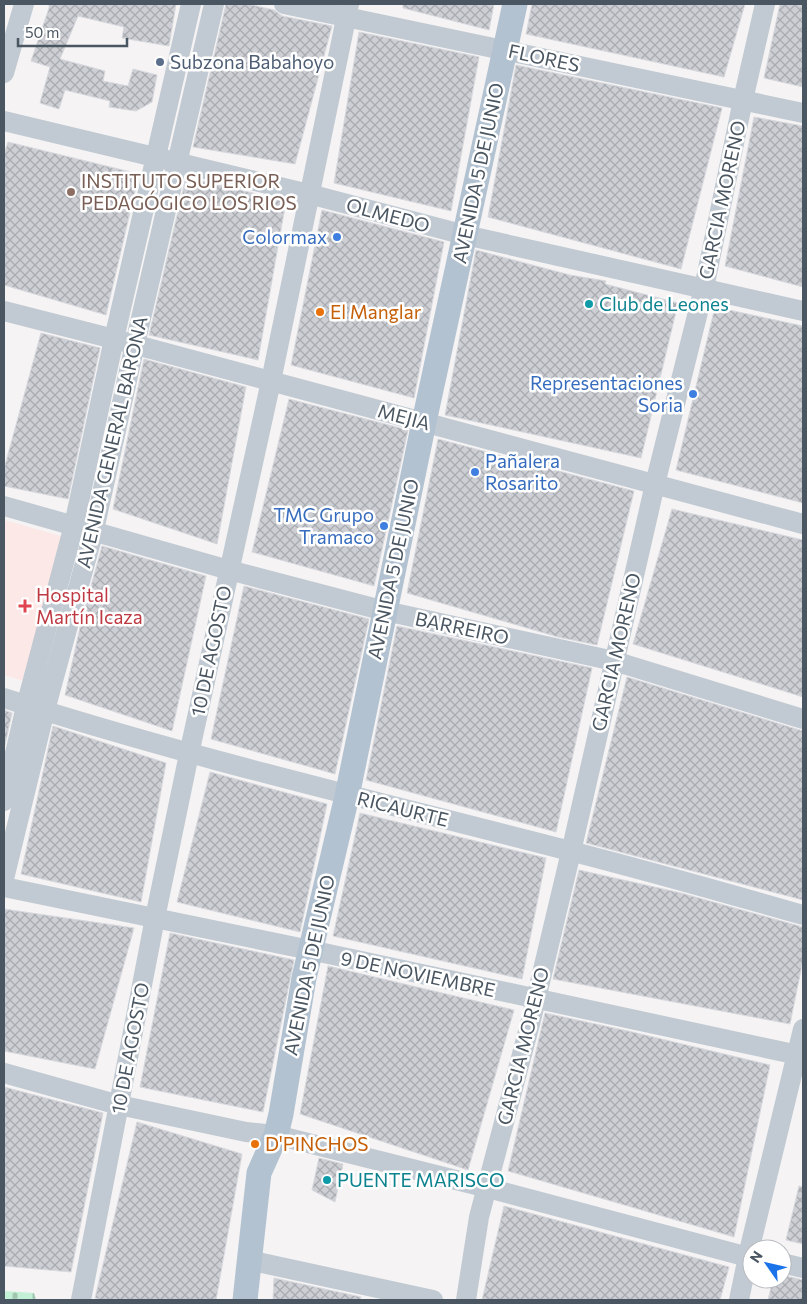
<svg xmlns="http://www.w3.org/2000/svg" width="807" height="1304" viewBox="0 0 807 1304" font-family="Commissioner,sans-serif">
  <defs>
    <pattern id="cemetery-stones" width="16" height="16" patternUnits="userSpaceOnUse" patternTransform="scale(1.25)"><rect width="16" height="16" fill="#c3f1d5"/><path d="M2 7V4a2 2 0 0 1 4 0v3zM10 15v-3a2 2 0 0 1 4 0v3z" fill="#a0c6b0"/></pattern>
    <pattern id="building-cross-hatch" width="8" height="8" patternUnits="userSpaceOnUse" patternTransform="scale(1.25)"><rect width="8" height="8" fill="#cdcfd5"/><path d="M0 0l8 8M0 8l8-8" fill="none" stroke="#a8abb0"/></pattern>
  </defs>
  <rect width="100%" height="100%" fill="#f5f3f3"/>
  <!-- medical -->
  <path fill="#fce8e6" d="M4,520L64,537L27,682L4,675Z"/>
  <!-- cemetery -->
  <path fill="url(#cemetery-stones)" d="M4,1291L34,1293L36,1300H4Z"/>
  <!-- building -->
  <g fill="url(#building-cross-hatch)" stroke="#d7d9de">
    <path d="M49,4H176L169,46L122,38L124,27L78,16L60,59L105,71L103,81L128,86L133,69L157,75L152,102L136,111L109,107L110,101L65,90L59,109L40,103L50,67L31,61L49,8Z"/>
    <path d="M226,4H248L274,10L282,16L332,26L295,164L193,147Z"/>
    <path d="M403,4H494L489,30L403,8Z"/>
    <path d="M532,4H745L724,77L526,34Z"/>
    <path d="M780,4H803V87L764,78Z"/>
    <path d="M359,32L479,57L451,211L334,183Z"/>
    <path d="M516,65L722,108L681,269L488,217Z"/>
    <path d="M754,117L803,126V287L725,266Z"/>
    <path d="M8,142L139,174L106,315L4,285V154Z"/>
    <path d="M186,177L286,201L258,360L149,335Z"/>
    <path d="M322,210L444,242L414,398L291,365Z"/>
    <path d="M476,250L570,275L606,281L605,284L678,303L641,458L445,415Z"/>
    <path d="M715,307L803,326V503L676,470Z"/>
    <path d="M41,333L100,348L68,499L4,486V469Z"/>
    <path d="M144,359L246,387L217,544L113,509Z"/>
    <path d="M289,399L408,430L374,586L252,552Z"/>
    <path d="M438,439L634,491L597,645L558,637L407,593Z"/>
    <path d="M672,509L803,540V697L633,644Z"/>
    <path d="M102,546L206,576L172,731L65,695L81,623Z"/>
    <path d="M244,586L369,619L335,774L211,739Z"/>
    <path d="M397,626L592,668L556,832L366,780Z"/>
    <path d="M627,677L803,731V900L586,843Z"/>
    <path d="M4,710L12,713L5,745H4Z"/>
    <path d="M53,726L166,763L141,902L21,874Z"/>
    <path d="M210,772L327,804L300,932L177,902Z"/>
    <path d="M360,813L546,858L522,979L333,936Z"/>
    <path d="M579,870L681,893L803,927V960L790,1024L553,979Z"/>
    <path d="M4,909L134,928L95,1069L4,1051Z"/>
    <path d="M170,933L294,960L263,1112L140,1087Z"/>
    <path d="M328,966L514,1010L468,1170L300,1114Z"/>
    <path d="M545,1013L628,1031L770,1065L734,1237L508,1171Z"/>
    <path d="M4,1087L103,1113L71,1272L4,1266Z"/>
    <path d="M137,1122L242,1154L216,1300H103L95,1298Z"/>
    <path d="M319,1158L343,1164L335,1202L312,1190Z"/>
    <path d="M799,1186L803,1187V1244L786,1240Z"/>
    <path d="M504,1206L729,1267L720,1300H482Z"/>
    <path d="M782,1275L803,1280V1300H768L773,1279H782Z"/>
    <path d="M274,1278L361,1297L360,1300H273Z"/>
  </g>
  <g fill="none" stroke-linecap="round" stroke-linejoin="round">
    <!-- minor -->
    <g stroke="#c1cad2" stroke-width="20">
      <path d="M284,4L803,113"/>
      <path d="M4,73L24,4"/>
      <path d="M4,121L309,194L465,235L803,311"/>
      <path d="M4,311L114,339L803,524"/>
      <path d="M4,506L229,570L385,611L614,661L803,719"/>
      <path d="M4,698C190,758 381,802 570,851C648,871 726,893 803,915"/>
      <path d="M4,801L26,706L74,525L114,339L191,4"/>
      <path d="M4,879L45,710L94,530L135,344L214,4"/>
      <path d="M4,887L310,950L803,1056"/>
      <path d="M4,1073L119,1105L246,1132L276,1135L488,1188L752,1258"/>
      <path d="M248,1260L433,1300"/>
      <path d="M782,1263L803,1268"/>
      <path d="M81,1300L155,918L189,754L271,381L349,4"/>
      <path d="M466,1300L479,1217L531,1020L571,852L655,484L704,288L743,100L765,4"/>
      <path d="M739,1300L750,1247L803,1029"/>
    </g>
    <!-- major -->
    <path stroke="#b3c2d1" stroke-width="25" d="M245,1300L259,1173L276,1135L281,1114L304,978L347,796L424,422L515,4"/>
  </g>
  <!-- markers -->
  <circle fill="#5c6f8a" stroke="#fff" stroke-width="2" cx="160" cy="62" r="5"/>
  <circle fill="#8d6e63" stroke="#fff" stroke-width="2" cx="71" cy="192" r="5"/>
  <g fill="#3f7fe0" stroke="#fff" stroke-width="2">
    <circle cx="337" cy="237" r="5"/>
    <circle cx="693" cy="394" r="5"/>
    <circle cx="475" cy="472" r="5"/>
    <circle cx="384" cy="526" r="5"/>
  </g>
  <g fill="#0f9aa8" stroke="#fff" stroke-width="2">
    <circle cx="589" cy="304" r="5"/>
    <circle cx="327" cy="1180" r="5"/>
  </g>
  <g fill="#e8710a" stroke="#fff" stroke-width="2">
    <circle cx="320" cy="312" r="5"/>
    <circle cx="255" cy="1144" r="5"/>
  </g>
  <path fill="#e0444e" stroke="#fff" stroke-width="2" d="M22.5 598.5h5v5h5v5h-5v5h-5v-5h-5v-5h5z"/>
  <g text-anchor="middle" stroke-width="5" stroke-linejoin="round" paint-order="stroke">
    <!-- street labels -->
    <g font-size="19" fill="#4a5661" stroke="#fff">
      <text transform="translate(544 58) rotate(12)" y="7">FLORES</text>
      <text transform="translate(478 173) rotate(-78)" y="7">AVENIDA 5 DE JUNIO</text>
      <text transform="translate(722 200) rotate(-78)" y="7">GARCIA MORENO</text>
      <text transform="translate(388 215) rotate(15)" y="7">OLMEDO</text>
      <text transform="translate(404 417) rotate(15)" y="7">MEJIA</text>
      <text transform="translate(112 442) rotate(-77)" y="7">AVENIDA GENERAL BARONA</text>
      <text transform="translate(393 569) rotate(-78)" y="7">AVENIDA 5 DE JUNIO</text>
      <text transform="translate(462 628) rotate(12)" y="7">BARREIRO</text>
      <text transform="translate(211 651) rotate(-78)" y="7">10 DE AGOSTO</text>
      <text transform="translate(616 652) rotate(-77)" y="7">GARCIA MORENO</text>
      <text transform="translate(403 809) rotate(14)" y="7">RICAURTE</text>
      <text transform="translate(309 965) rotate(-78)" y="7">AVENIDA 5 DE JUNIO</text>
      <text transform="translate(418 974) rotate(12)" y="7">9 DE NOVIEMBRE</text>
      <text transform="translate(523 1046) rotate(-76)" y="7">GARCIA MORENO</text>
      <text transform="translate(130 1048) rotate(-79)" y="7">10 DE AGOSTO</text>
    </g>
    <!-- service labels -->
    <g font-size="19" fill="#4e5e75" stroke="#fff" text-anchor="start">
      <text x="170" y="69">Subzona Babahoyo</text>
    </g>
    <!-- education labels -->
    <g font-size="19" fill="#785e54" stroke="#fff" text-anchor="start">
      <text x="81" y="188">INSTITUTO SUPERIOR<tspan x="81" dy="22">PEDAGÓGICO LOS RIOS</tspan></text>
    </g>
    <!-- shop labels -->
    <g font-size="19" fill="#366cbe" stroke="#fff" text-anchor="end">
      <text x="327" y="244">Colormax</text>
      <text x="683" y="390">Representaciones<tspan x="683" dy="22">Soria</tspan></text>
      <text x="485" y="468" text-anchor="start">Pañalera<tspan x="485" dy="22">Rosarito</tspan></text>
      <text x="374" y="522">TMC Grupo<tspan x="374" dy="22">Tramaco</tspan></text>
    </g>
    <!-- culture labels -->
    <g font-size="19" fill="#0d838f" stroke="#fff" text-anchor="start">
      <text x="599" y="311">Club de Leones</text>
      <text x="337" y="1187">PUENTE MARISCO</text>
    </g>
    <!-- food labels -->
    <g font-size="19" fill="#c56008" stroke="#fff" text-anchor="start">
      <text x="330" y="319">El Manglar</text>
      <text x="265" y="1151">D'PINCHOS</text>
    </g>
    <!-- health labels -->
    <g font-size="19" fill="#be3a42" stroke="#fff" text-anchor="start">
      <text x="36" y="602">Hospital<tspan x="36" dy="22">Martín Icaza</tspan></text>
    </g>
  </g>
  <!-- border -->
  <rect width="807" height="1304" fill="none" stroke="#4a5661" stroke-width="10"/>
  <!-- north arrow -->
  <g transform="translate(767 1264) rotate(304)"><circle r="24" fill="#ffffff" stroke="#b7bbc0"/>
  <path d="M0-4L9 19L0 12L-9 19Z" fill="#1a73e8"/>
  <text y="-8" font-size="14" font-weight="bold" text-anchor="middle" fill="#4a5661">N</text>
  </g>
  <!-- scale -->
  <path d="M18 38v8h109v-8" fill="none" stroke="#4a5661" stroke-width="2.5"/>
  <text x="25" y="38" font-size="15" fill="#4a5661" stroke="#ffffff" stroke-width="4" paint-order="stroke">50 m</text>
</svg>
